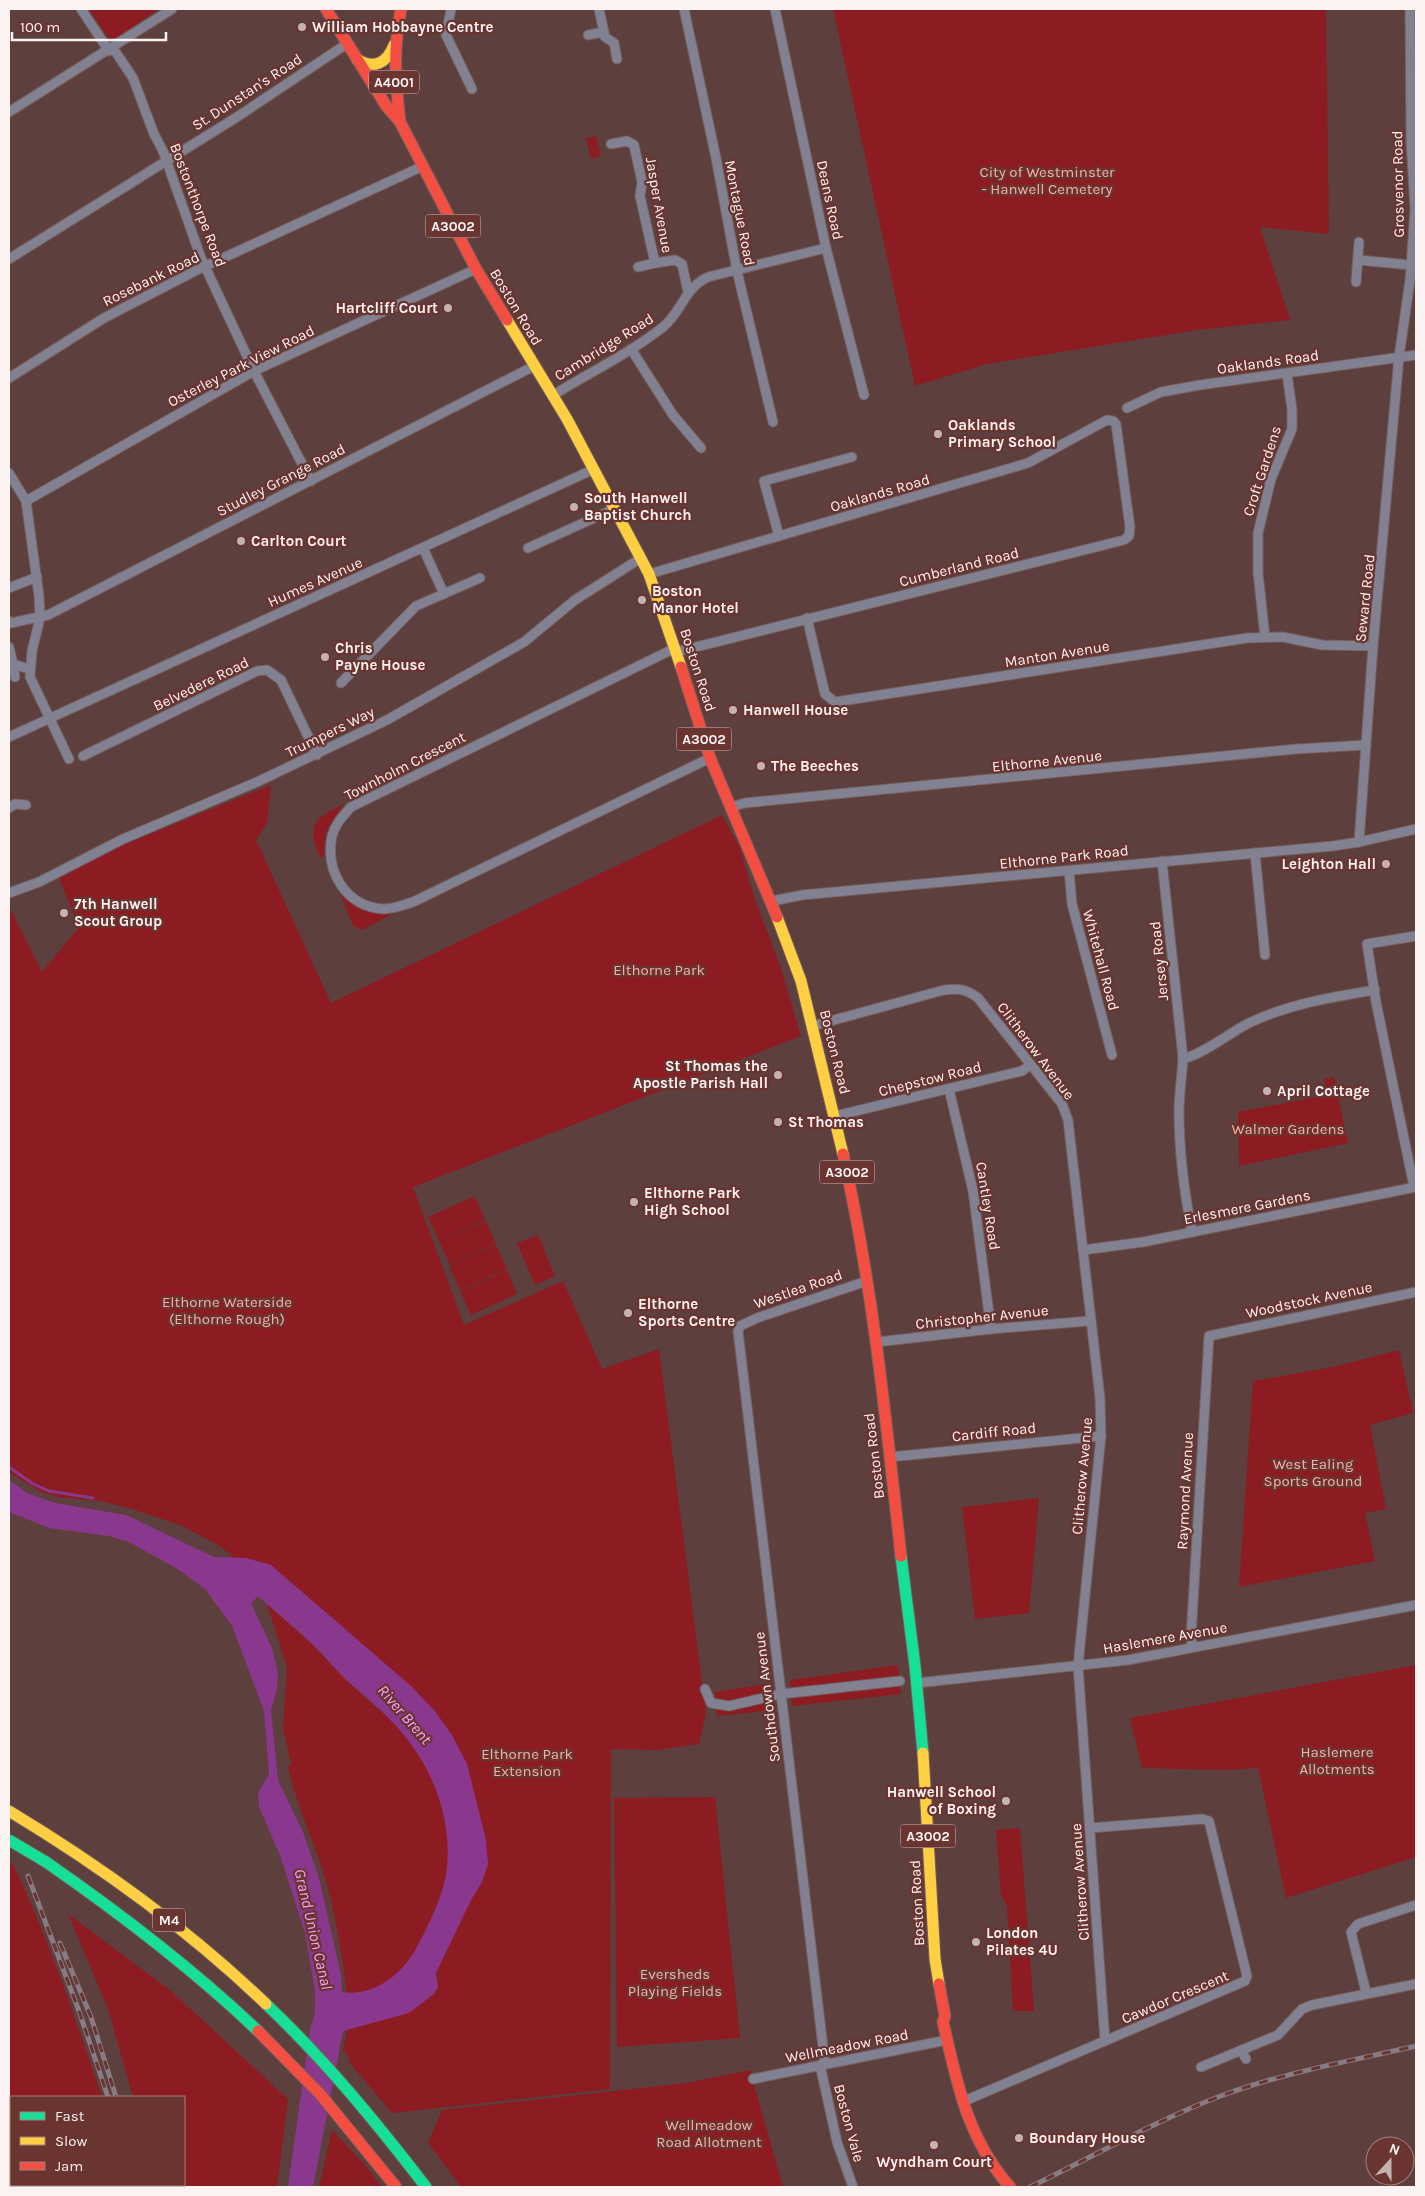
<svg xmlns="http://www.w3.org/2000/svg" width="1425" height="2196" viewBox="0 0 1425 2196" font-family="Karla,sans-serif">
  <rect width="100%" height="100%" fill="#5d3f3d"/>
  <!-- green -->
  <g fill="#8d1c22">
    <path d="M89,9H159L113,40L109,39Z"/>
    <path d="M833,9H1326L1329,234L1260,227L1290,320L1197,330L987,364L915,386Z"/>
    <path d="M596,136L601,156L591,159L586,138Z"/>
    <path d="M271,785L267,823L256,840L331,1003L722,815L740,848L754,897L780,965L801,1036L413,1187L464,1325L563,1281L602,1369L659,1349L706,1713L699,1744L657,1750L611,1749L610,2089L392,2113L349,2062V2057L343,2050L347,2030L350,2029L351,1993H347C341,1951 335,1909 322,1869C311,1835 296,1803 288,1767L291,1765L283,1727L287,1667L267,1604L313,1645L344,1678L379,1710L396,1699L220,1546L180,1525L135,1510L101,1501L58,1497L41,1492L9,1472V906L42,972L79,927L59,878L118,847Z"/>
    <path d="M344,804L326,832L323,857L320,858C307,824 312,819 344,804Z"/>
    <path d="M341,895C358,908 372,913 394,913L363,930L353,926Z"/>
    <path d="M1334,1077L1348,1143L1239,1166L1238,1112L1327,1095L1324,1079Z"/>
    <path d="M475,1196L485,1220L439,1241L428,1217Z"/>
    <path d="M486,1221L496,1244L450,1265L439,1241Z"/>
    <path d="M538,1235L555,1276L535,1285L517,1243Z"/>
    <path d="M496,1245L507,1269L460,1290L449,1266Z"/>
    <path d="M507,1270L517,1294L471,1315L460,1291Z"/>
    <path d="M1399,1350L1413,1413L1370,1425L1386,1509L1365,1513L1375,1561L1239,1587L1253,1381L1333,1367Z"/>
    <path d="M1039,1498L1029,1613L975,1619L962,1507Z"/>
    <path d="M898,1665L901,1694L792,1706L790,1680Z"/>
    <path d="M1416,1665V1857L1286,1898L1258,1768L1224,1770L1142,1768L1130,1718Z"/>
    <path d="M771,1683L775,1710L717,1716L715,1692Z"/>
    <path d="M715,1797L740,2038L617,2047L614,1798Z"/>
    <path d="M1020,1828L1034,2011H1013L1007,1906L1001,1896L996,1830Z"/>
    <path d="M9,1861L13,1864C49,1939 75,2018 102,2097H11V2185H128V2187H9Z"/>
    <path d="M68,1914L171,1991L288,2099L277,2187H159L158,2185H184V2097H133L108,2009Z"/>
    <path d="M750,2070L783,2187H461L428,2143L442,2110L686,2083Z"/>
    <path d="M332,2130L364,2164L382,2187H319Z"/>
  </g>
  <!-- water -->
  <path fill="#8a388d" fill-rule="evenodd" d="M9,1480L27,1493L55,1503L126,1515L214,1557L246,1558L271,1565L411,1686L434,1710L452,1735L467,1764L486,1840L488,1864L482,1882L471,1900L436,1973L438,1987L434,1994L409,2013L343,2031L313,2187H288L310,2029L315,2013V1991L305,1933L281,1858L259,1807L258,1793L269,1774L264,1711L232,1626L205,1589L176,1568L129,1542L109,1536L49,1528L9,1512ZM257,1597L260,1598C278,1614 297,1629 314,1646C325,1656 334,1668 345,1679C363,1695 382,1710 398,1728C432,1766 452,1817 447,1868C444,1894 430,1922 418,1945C404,1973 375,1997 342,1992L341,1975L319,1878L303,1832L278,1780L271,1710L277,1689L278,1673L272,1648L253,1608L252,1603Z"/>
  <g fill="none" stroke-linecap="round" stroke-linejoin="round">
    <!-- stream -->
    <path stroke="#8a388d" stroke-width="3" d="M9,1467L33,1484L49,1491L93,1498"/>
    <!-- street casing -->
    <g stroke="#745e5c" stroke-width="11">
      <g id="street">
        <path d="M81,9L109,51"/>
        <path d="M451,9L446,35L472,89"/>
        <path d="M599,9L605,37L614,43L617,59"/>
        <path d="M684,9L716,158L737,271L773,422"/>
        <path d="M775,9L826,248L864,395"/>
        <path d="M588,35L604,32"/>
        <path d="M113,48L133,78L154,134L163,151L201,258L254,371L311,481"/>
        <path d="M9,112L172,9"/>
        <path d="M611,144L627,141L634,145L642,182L640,196L655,263L675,260L682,264L688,292"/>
        <path d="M9,259L237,117L348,43"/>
        <path d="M1358,260L1411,265"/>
        <path d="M638,267L655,263"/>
        <path d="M1356,282L1359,242"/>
        <path d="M631,349L673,415L701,448"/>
        <path d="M9,378L104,318L197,270L421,167"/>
        <path d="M552,396C588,373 629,354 663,327C682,312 684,288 708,277L826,248"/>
        <path d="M1127,408L1161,392L1200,385L1416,355"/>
        <path d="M9,473L26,501L39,596L40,618L32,651L30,677L69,759"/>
        <path d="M26,501L254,371L476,269"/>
        <path d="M779,536L764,481L852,457"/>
        <path d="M423,548L444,594"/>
        <path d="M528,548L614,509"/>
        <path d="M649,574L1028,463L1107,420L1113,421L1116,424L1130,527L1129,536L1124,540L684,650L669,651L351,807C343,816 335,824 332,836C325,871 345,906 383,909C393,909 404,905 413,902L710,758"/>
        <path d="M9,588L37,577"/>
        <path d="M807,618L825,694L835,702L1247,638L1283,637L1322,645L1373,646"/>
        <path d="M9,621L11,623L48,615L534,366"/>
        <path d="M1265,637L1258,573V533L1271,479L1292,429V409L1287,374"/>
        <path d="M9,647L13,664L29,669"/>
        <path d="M13,664L15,677"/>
        <path d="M341,683L416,606L480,578"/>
        <path d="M9,737L592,470"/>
        <path d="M83,756L257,671L267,670L281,680L317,755"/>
        <path d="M731,807L745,803L1296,749L1366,745"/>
        <path d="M9,808L15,804L26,805"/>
        <path d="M1359,842L1373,646L1399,357L1410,280L1415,209L1411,141L1410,9"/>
        <path d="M1255,853L1265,955"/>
        <path d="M1162,861L1183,1058"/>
        <path d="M1069,871L1072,904L1112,1055"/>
        <path d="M9,893L39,882L123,839L257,782L387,720L524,642L575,600L641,558"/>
        <path d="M772,901L802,895L1333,846L1359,842L1416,829"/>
        <path d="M812,1026L944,990C959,988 966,989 978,998L1062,1104L1068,1120L1100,1398L1101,1436L1078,1666L1105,2041"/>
        <path d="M949,1089L973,1191L991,1329"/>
        <path d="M835,1116L1022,1071L1030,1065"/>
        <path d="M1414,1187L1376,1002L1367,944L1416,936"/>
        <path d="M1192,1232C1184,1191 1179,1153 1179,1112C1179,1094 1182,1076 1183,1058C1196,1059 1234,1030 1249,1023C1289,1004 1332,997 1375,990"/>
        <path d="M1083,1250L1143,1242L1416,1187"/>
        <path d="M740,1326L738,1331L825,2064"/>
        <path d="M740,1326L757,1318L867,1281"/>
        <path d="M877,1342L991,1329L1089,1321"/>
        <path d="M890,1457L1101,1436"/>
        <path d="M1192,1647L1191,1637L1209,1336L1416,1292"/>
        <path d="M917,1683L1128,1660L1416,1605"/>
        <path d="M705,1689L711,1703L729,1706L781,1694L900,1681"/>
        <path d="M1366,1992L1351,1932L1358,1924L1416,1905"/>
        <path d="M1241,2050L1246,2059"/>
        <path d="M820,2065L837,2142L853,2187"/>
        <path d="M1201,2067L1278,2035L1302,2009L1312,2005L1416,1984"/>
        <path d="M753,2079L947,2040"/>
        <path d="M962,2102L1245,1981L1247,1976L1209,1821L1202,1819L1090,1828"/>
      </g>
    </g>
    <!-- fast casing -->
    <g stroke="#745e5c" stroke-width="13">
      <g id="fast">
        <path d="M901,1556L915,1666L923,1753"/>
        <path d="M46,1862C121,1914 192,1968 258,2031"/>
        <path d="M266,2004C325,2060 376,2122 426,2187"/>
      </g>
    </g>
    <!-- slow casing -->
    <g stroke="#745e5c" stroke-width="13">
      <g id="slow">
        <path d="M357,59C374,70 387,63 394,45"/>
        <path d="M507,320L567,419L649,574L681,667"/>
        <path d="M777,917L801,981L843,1154"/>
        <path d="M923,1753L935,1959L939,1984"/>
        <path d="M9,1811C102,1867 188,1929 266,2004"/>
      </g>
    </g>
    <!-- jam casing -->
    <g stroke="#745e5c" stroke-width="13">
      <g id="jam">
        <path d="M326,9L387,107L400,122L476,269L507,320"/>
        <path d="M400,121C395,79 393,51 401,9"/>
        <path d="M681,667L710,758L777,917"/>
        <path d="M843,1154C873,1287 886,1421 901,1556"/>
        <path d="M939,1984L945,2016L943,2022C957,2083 967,2138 1010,2187"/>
        <path d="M258,2031L320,2094L396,2187"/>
      </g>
    </g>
    <!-- street -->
    <use href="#street" stroke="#828191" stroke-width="9"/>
    <!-- fast -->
    <use href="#fast" stroke="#16e098" stroke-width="11"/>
    <!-- slow -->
    <use href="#slow" stroke="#ffcf43" stroke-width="11"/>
    <!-- jam -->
    <use href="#jam" stroke="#f24e42" stroke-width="11"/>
    <!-- rail casing -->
    <g stroke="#887b83" stroke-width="5">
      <g id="rail">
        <path d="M28,1876L79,2011L108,2097"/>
        <path d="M60,1943L91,2017L116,2097"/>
        <path d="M133,2185L134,2187"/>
        <path d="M143,2185V2187"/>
        <path d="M1030,2187C1092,2157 1153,2122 1218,2097C1281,2073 1351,2061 1416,2046"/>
      </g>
    </g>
    <!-- rail -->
    <use href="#rail" stroke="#6a3430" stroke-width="3" stroke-dasharray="9" stroke-linecap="butt"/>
    <!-- fast-bridge casing -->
    <g stroke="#745e5c" stroke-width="13" stroke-linecap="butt">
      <path id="fast-bridge" d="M9,1840L46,1862"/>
    </g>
    <!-- fast-bridge -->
    <use href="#fast-bridge" stroke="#16e098" stroke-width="11"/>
  </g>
  <!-- markers -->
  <g fill="#c3b4b3" stroke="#6a3430" stroke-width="2">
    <circle cx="302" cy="27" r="5"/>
    <circle cx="448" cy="308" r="5"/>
    <circle cx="938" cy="434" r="5"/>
    <circle cx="574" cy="507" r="5"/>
    <circle cx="241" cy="541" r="5"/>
    <circle cx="642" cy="600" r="5"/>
    <circle cx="325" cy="657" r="5"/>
    <circle cx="733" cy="710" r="5"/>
    <circle cx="761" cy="766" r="5"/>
    <circle cx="1386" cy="864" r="5"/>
    <circle cx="64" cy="913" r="5"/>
    <circle cx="778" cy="1075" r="5"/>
    <circle cx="1267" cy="1091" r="5"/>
    <circle cx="778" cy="1122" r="5"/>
    <circle cx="634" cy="1202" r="5"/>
    <circle cx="628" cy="1313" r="5"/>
    <circle cx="1006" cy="1801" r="5"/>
    <circle cx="976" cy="1942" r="5"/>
    <circle cx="1019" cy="2138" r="5"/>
    <circle cx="934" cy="2145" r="5"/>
  </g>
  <g text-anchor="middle" stroke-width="4.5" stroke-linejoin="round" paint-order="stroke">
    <!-- shield labels -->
    <g fill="#6a3430" stroke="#cfbab8" stroke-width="1">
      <rect x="369" y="70.5" width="50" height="23" rx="4"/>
      <rect x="425.5" y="214.5" width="55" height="23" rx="4"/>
      <rect x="676.5" y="727.5" width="55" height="23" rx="4"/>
      <rect x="819.5" y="1160.5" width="55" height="23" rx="4"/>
      <rect x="900.5" y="1824.5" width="55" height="23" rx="4"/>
      <rect x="153" y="1908.5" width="32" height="23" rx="4"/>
    </g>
    <g font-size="14" font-weight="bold" fill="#faf3f2">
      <text x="394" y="87">A4001</text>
      <text x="453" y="231">A3002</text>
      <text x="704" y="744">A3002</text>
      <text x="847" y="1177">A3002</text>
      <text x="928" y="1841">A3002</text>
      <text x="169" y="1925">M4</text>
    </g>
    <!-- poi labels -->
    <g font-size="15" font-weight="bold" fill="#faf3f2" stroke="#6a3430" text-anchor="start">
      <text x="312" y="32">William Hobbayne Centre</text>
      <text x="438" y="313" text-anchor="end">Hartcliff Court</text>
      <text x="948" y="430">Oaklands<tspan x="948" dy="17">Primary School</tspan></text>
      <text x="584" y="503">South Hanwell<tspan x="584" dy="17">Baptist Church</tspan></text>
      <text x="251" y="546">Carlton Court</text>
      <text x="652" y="596">Boston<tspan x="652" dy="17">Manor Hotel</tspan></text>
      <text x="335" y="653">Chris<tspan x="335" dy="17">Payne House</tspan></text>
      <text x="743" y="715">Hanwell House</text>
      <text x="771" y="771">The Beeches</text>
      <text x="1376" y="869" text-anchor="end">Leighton Hall</text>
      <text x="74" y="909">7th Hanwell<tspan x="74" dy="17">Scout Group</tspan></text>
      <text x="768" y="1071" text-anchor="end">St Thomas the<tspan x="768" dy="17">Apostle Parish Hall</tspan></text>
      <text x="1277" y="1096">April Cottage</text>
      <text x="788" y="1127">St Thomas</text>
      <text x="644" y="1198">Elthorne Park<tspan x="644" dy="17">High School</tspan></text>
      <text x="638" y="1309">Elthorne<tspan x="638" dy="17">Sports Centre</tspan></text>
      <text x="996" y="1797" text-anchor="end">Hanwell School<tspan x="996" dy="17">of Boxing</tspan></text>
      <text x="986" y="1938">London<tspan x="986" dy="17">Pilates 4U</tspan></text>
      <text x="1029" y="2143">Boundary House</text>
      <text x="934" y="2167" text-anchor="middle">Wyndham Court</text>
    </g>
    <!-- street labels -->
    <g font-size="15" fill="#faf3f2" stroke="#6a3430">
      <text transform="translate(247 92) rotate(-33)" y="5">St. Dunstan's Road</text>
      <text transform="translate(1398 184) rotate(-91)" y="5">Grosvenor Road</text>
      <text transform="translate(830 200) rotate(78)" y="5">Deans Road</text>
      <text transform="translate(198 205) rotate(69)" y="5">Bostonthorpe Road</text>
      <text transform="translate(659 205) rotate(80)" y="5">Jasper Avenue</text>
      <text transform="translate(740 213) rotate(79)" y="5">Montague Road</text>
      <text transform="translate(151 279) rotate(-26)" y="5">Rosebank Road</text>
      <text transform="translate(516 307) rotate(59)" y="5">Boston Road</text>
      <text transform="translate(604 347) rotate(-32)" y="5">Cambridge Road</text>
      <text transform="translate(1268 362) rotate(-8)" y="5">Oaklands Road</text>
      <text transform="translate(241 366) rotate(-27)" y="5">Osterley Park View Road</text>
      <text transform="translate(1262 471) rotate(-72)" y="5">Croft Gardens</text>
      <text transform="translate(281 480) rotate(-27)" y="5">Studley Grange Road</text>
      <text transform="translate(880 493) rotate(-16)" y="5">Oaklands Road</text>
      <text transform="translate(959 567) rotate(-14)" y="5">Cumberland Road</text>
      <text transform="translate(315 582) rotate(-24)" y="5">Humes Avenue</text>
      <text transform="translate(1365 598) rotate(-84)" y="5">Seward Road</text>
      <text transform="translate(1057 654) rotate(-9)" y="5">Manton Avenue</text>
      <text transform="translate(698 670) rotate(72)" y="5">Boston Road</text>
      <text transform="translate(201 684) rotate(-26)" y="5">Belvedere Road</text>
      <text transform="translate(330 732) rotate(-26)" y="5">Trumpers Way</text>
      <text transform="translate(1047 761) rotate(-6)" y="5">Elthorne Avenue</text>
      <text transform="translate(405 766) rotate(-27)" y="5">Townholm Crescent</text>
      <text transform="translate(1064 857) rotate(-6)" y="5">Elthorne Park Road</text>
      <text transform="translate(1101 960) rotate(75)" y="5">Whitehall Road</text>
      <text transform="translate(1159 961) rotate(-96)" y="5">Jersey Road</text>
      <text transform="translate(1036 1051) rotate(53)" y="5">Clitherow Avenue</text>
      <text transform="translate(835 1052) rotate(76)" y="5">Boston Road</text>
      <text transform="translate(930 1079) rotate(-14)" y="5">Chepstow Road</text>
      <text transform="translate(988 1206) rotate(81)" y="5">Cantley Road</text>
      <text transform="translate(1247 1207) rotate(-11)" y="5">Erlesmere Gardens</text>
      <text transform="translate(798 1289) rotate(-19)" y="5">Westlea Road</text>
      <text transform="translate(1309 1300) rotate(-12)" y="5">Woodstock Avenue</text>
      <text transform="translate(982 1317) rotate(-6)" y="5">Christopher Avenue</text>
      <text transform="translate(994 1432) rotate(-6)" y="5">Cardiff Road</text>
      <text transform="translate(874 1456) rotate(-97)" y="5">Boston Road</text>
      <text transform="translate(1082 1476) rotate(-85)" y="5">Clitherow Avenue</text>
      <text transform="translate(1185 1491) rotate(-87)" y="5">Raymond Avenue</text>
      <text transform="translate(1165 1638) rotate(-10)" y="5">Haslemere Avenue</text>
      <text transform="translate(767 1697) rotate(-97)" y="5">Southdown Avenue</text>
      <text transform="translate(1080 1882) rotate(-94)" y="5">Clitherow Avenue</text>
      <text transform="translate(917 1903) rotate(-93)" y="5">Boston Road</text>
      <text transform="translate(1175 1997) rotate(-23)" y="5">Cawdor Crescent</text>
      <text transform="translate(847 2046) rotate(-11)" y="5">Wellmeadow Road</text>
      <text transform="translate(849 2123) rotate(75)" y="5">Boston Vale</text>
    </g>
    <!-- park labels -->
    <g font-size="15" fill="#f3b0aa" stroke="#6a3430">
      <text x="1047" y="177">City of Westminster<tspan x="1047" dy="17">- Hanwell Cemetery</tspan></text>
      <text x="659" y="975">Elthorne Park</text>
      <text x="1288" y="1134">Walmer Gardens</text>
      <text x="227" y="1307">Elthorne Waterside<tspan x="227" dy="17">(Elthorne Rough)</tspan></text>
      <text x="1313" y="1469">West Ealing<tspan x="1313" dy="17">Sports Ground</tspan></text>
      <text x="1337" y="1757">Haslemere<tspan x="1337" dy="17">Allotments</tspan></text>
      <text x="527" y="1759">Elthorne Park<tspan x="527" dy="17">Extension</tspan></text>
      <text x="675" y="1979">Eversheds<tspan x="675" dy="17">Playing Fields</tspan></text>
      <text x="709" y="2130">Wellmeadow<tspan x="709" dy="17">Road Allotment</tspan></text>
    </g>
    <!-- water labels -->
    <g font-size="16" font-style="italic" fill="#f8a0fe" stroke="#6a3430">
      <text transform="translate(405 1714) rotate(49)" y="6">River Brent</text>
      <text transform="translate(314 1929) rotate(77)" y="6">Grand Union Canal</text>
    </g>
  </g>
  <!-- border -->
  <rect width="1425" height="2196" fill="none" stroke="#faf3f2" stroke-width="20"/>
  <!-- legend -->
  <rect x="10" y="2096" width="175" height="90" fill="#6a3430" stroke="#a4807e"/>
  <rect x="20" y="2112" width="25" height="8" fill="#16e098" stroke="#a4807e"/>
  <text x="55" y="2121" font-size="15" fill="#faf3f2">Fast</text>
  <rect x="20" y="2137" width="25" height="8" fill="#ffcf43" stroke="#a4807e"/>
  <text x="55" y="2146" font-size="15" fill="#faf3f2">Slow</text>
  <rect x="20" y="2162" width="25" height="8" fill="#f24e42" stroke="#a4807e"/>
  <text x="55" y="2171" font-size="15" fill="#faf3f2">Jam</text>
  <!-- north arrow -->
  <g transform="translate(1390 2161) rotate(21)"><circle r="24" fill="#6a3430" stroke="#a4807e"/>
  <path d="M0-4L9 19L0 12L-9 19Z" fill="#c3b4b3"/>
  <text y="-8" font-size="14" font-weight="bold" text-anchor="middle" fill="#faf3f2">N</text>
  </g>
  <!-- scale -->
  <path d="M12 32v8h154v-8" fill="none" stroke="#faf3f2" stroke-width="2.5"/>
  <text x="20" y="32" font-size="15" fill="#faf3f2" stroke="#6a3430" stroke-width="4" paint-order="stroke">100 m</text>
</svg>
